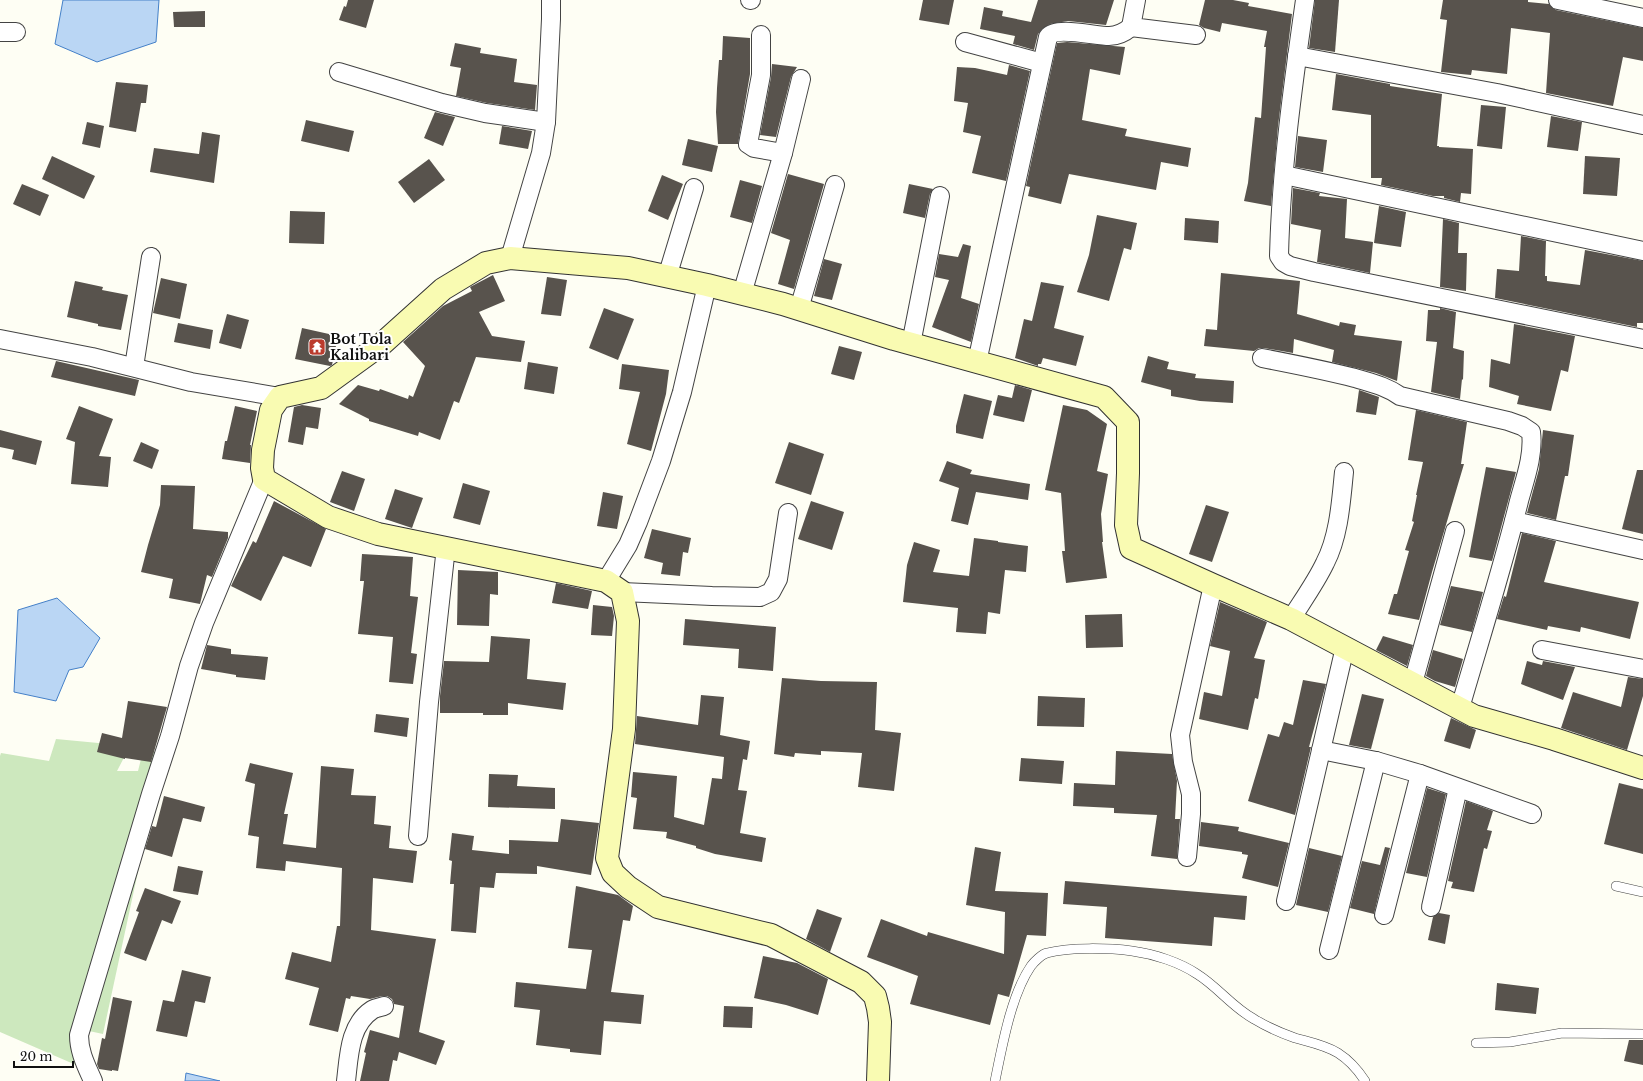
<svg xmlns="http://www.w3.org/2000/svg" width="1643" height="1081" viewBox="0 0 1643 1081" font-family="'Libre Baskerville',serif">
  <rect width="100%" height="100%" fill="#fefef4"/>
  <!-- green -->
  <path fill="#cde8be" d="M56,739L130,746L117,771H138L144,747L162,755L158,779L103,1034L89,1031L76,1065L0,1032V756L1,753L49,761Z"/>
  <!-- water -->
  <g fill="#bad6f4" stroke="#4480c8">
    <path d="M63,0H159L156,42L97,62L55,44Z"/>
    <path d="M57,598L100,638L83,667L69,670L56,701L14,692L18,610Z"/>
    <path d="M186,1073L220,1081H185Z"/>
  </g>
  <!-- building -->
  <g fill="#58534d">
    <path d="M348,0H374L366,28L339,20L344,6L346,7Z"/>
    <path d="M923,0H954L949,25L919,20Z"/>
    <path d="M1038,0H1114L1106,25L1068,21L1050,24L1042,29L1038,34L1034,50L1013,44L1015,36L980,29L984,7L1003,11L1002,16L1031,22Z"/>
    <path d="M1205,0H1233L1249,3L1248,6L1292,14L1278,126L1271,206L1244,201L1248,183L1255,117L1261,118L1266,47H1264L1267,31L1222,23L1220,32L1204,28L1199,25Z"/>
    <path d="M1315,0H1339L1335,52L1309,48Z"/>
    <path d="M1443,0H1528V2L1549,4L1556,10L1643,28V61L1623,57L1613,106L1546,93L1550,33L1511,28L1507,74L1472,70L1471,75L1441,72L1447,20L1440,19Z"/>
    <path d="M205,11V27H174L173,12Z"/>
    <path d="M723,36L750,38V74L738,144H718L716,112L717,88L719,60H722Z"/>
    <path d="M1067,42L1125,47L1120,75L1090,69L1082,120L1127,129L1125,136L1191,148L1188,167L1161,162L1156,190L1069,174L1061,204L1028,196L1030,187L1026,186L1057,43Z"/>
    <path d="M455,43L481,48L480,53L517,59L514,82L537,85L535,110L487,103L456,96L461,68L450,66Z"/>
    <path d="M772,64L797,67L791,77L776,137L760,135L771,77Z"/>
    <path d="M1009,65L1030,71L1006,181L972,173L981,136L963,132L968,103L954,101L957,67L975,68L1007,75Z"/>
    <path d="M1336,74L1390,84V86L1442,94L1437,146H1439V147L1473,149L1471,194L1461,193L1460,202L1444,198V196H1433L1381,185L1382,178H1371V115L1332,110Z"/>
    <path d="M116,82L148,85L146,103H141L136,132L109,127Z"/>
    <path d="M1481,105L1506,107L1502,149L1477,146Z"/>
    <path d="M435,112L455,117L443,146L424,138Z"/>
    <path d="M1551,116L1582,122L1578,151L1547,147Z"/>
    <path d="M306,120L354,131L349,152L301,141Z"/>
    <path d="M87,122L104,126L100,148L82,144Z"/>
    <path d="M502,126L532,131L528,149L499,144Z"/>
    <path d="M202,132L220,135L214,183L150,172L154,148L199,154Z"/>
    <path d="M1298,136L1327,140L1323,172L1295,167Z"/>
    <path d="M688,139L718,146L712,172L682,165Z"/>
    <path d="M52,156L95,176L84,199L42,179Z"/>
    <path d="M1585,156L1620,158L1617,196L1583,194Z"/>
    <path d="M429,159L445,180L414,203L398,182Z"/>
    <path d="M788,174L824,184L794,289L778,284L790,240L771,233Z"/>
    <path d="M662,175L683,184L668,220L648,211Z"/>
    <path d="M740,180L762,186L752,223L730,217Z"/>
    <path d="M22,184L49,195L40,216L13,204Z"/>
    <path d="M909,184L933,189L930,194L925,218L903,213Z"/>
    <path d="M1293,188L1320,193L1319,196L1347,199L1345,238L1373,242L1370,273L1317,262L1321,230L1291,224Z"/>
    <path d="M1379,206L1406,212L1401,247L1374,243Z"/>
    <path d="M290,211L325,212L324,244L289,243Z"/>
    <path d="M1097,215L1137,223L1131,250L1124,248L1109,301L1077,292L1089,255Z"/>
    <path d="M1185,218L1219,221L1218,243L1184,240Z"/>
    <path d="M1443,219L1459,223L1458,253H1467L1466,291L1440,287Z"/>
    <path d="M1521,236L1546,241L1545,276H1547V281L1580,285L1585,250L1643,261V323H1637V327L1495,298L1497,269L1519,271Z"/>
    <path d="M963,244L971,246L961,298L979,304L971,342L932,327L949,280L935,277L939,254L958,257Z"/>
    <path d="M824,259L842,264L832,300L814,296Z"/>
    <path d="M1221,273L1300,281L1297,314L1339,326L1340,322L1356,325L1354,335L1402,341L1397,381L1376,373L1332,362L1334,350L1294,339L1293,353L1264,348H1259L1254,351L1204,346L1206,329L1217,330Z"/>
    <path d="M493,275L505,301L479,312L492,336L525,341L521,362L476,357L459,403L454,401L440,440L419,432L418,436L369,421V419L339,404L358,385L379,391L380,389L408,399L409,395L413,397L425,366L403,342L443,306L472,291L470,287Z"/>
    <path d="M547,277L567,280L561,316L541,314Z"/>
    <path d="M161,278L187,284L180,319L153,313Z"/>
    <path d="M75,281L103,287L102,290L128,295L121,330L98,326V324L67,317Z"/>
    <path d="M1041,282L1064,286L1054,328L1084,336L1076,366L1043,358L1041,364H1038V366L1015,358L1024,319L1032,321Z"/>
    <path d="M604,308L634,319L618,360L589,348Z"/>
    <path d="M1440,308L1456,312L1453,348L1464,351L1463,380L1462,379L1460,399L1431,392L1437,342L1426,341L1428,310H1440Z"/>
    <path d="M227,314L249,320L241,349L219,343Z"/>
    <path d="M178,323L213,330L210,349L174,342Z"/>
    <path d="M1514,324L1575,336L1568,372L1561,370L1551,411L1517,404L1519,396L1489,387L1491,359L1510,364Z"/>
    <path d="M302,328L338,336L332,365L330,366L295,359Z"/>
    <path d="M839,346L862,352L854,380L831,374Z"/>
    <path d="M1148,356L1169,362L1167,369L1196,374L1195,378L1234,381L1233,403L1200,401L1171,396V390L1141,382Z"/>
    <path d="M56,361L139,380L135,396L51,377Z"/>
    <path d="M528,362L558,367L554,394L524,389Z"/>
    <path d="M622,364L669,370L666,394L651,451L627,444L640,392L619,389Z"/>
    <path d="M1015,385L1032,390L1024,422L993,415L998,395L1012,398Z"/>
    <path d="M1359,390L1379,397L1376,415L1356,412Z"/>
    <path d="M964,394L992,401L983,439L956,433V426Z"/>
    <path d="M302,405L321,408L318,429L306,427L303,445L288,442L294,407Z"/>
    <path d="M1063,405L1087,410L1107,424L1097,471L1108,474L1101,514L1103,542H1102L1107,578L1066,583L1062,551H1065L1061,493L1045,490Z"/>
    <path d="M79,406L113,419L99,456L111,457L108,487L71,484L75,442L66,439Z"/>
    <path d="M235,406L257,411L250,445H251L250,463L222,459L225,441H227Z"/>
    <path d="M1416,410L1467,422L1461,464H1464L1432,572L1419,620L1388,614L1394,594H1397L1409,551L1405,550L1414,522L1412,521L1417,495H1416L1423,462L1408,460Z"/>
    <path d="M0,430L42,441L36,465L12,459L14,450L0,447Z"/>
    <path d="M1543,430L1574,435L1568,476H1565L1556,520L1527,513L1539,469Z"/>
    <path d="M141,442L159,450L152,469L133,461Z"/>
    <path d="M789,442L824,454L811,495L775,483Z"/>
    <path d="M947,461L972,470L970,474L1030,484L1028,500L976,492L968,525L951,521L959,488L939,481Z"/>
    <path d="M1486,467L1516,472L1492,561L1469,557Z"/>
    <path d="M1637,470H1643V534L1622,529Z"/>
    <path d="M342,471L365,479L354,511L330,502Z"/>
    <path d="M463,483L490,491L480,525L453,518Z"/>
    <path d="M161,485L195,486L193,529L228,532V538L212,577L207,575L200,604L169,598L173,579L141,572L148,545L160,505Z"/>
    <path d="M395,489L423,498L412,528L385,519Z"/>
    <path d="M603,492L623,496L617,529L597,526Z"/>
    <path d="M274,501L326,529L311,567L283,556L261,601L231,586L253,541L256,543Z"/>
    <path d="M811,501L844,512L832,550L798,539Z"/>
    <path d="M1206,505L1229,512L1212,562L1189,554Z"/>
    <path d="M652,529L691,538L688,553L683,552L680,576L661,574L663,563L644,558Z"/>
    <path d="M1522,533L1556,541L1544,582L1639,602L1630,639L1581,627L1580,632L1548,626L1547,630L1497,619L1504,596L1506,597Z"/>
    <path d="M974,538L998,541V542L1028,546L1026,572L1005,570L1000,614L988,612L986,634L956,632L958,608L903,602L907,565L914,542L940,550L933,572L969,576Z"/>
    <path d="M362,554L413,557L410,596L418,597L411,653L417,654L413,684L389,682L393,637L358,634L364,581H360Z"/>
    <path d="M458,570L498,572V595L490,594L489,626L457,625Z"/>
    <path d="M556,583L592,591L588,609L552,603Z"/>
    <path d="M1451,586L1483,592L1472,632L1440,625Z"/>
    <path d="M1220,602L1267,622L1254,658L1265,660L1258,699L1255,698L1248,730L1199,719L1204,692L1222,696L1230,651L1210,646Z"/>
    <path d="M593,605L612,607L614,616L612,636L591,635Z"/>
    <path d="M1122,614L1123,647L1086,648L1085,615Z"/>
    <path d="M685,619L776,627L773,671L738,668L739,649L683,645Z"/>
    <path d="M491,636L530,639L527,679L566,683L563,710L508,703V715H483V713H440V696L444,661L489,662Z"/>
    <path d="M1383,636L1413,645L1407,666L1376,650Z"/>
    <path d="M207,645L231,649V654L268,657L265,680L236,677V675L201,669Z"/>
    <path d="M1433,650L1463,659L1455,687L1435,681L1426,676Z"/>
    <path d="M1527,661L1542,665L1543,661L1575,667L1563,700L1521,684Z"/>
    <path d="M1628,677L1643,679V696L1627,750L1561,728L1573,692L1621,707Z"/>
    <path d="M782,678L821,681L877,682L875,730L901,733L894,791L858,787L862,753L821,751V755L795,753L794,757L774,754Z"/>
    <path d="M1303,680L1326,684L1309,747H1311L1295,815L1248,801L1268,734L1279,737L1284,722L1293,725Z"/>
    <path d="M1362,694L1384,699L1371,749L1349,745Z"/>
    <path d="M701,695L724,697L720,735L750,741L747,760L743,759L738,790L747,791L740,833L766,838L762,862L715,854L696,848V846L666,838L667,832L633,829L637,798L631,797L633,772L677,776L674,817L704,825L712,778L722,779L724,757L635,744L637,716L698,725Z"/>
    <path d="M1038,696L1085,698L1084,727L1037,726Z"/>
    <path d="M128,701L167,707L151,762L125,758V759L97,752L102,733L122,738Z"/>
    <path d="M376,714L409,718L407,737L374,732Z"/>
    <path d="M1451,718L1476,730L1470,749L1444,741Z"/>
    <path d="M1116,751L1172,754L1177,781L1175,819H1180L1177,859L1151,856L1157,815L1114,813V808L1073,806L1074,783L1115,785Z"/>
    <path d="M1021,758L1064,761L1062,784L1019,781Z"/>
    <path d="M250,763L293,773L284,814H288L283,844L316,848L321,766L354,769L351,795L376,796L374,824L391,826L389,848L417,851L413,883L373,878L371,930L436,939L419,1032L445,1041L436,1065L399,1052L397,1061L393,1060L389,1081H360L366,1053L364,1052L370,1030L399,1038L404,1006L394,1004L392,999L387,996H382L370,999L351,996L350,999L346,998L338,1032L309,1025L319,988L285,979L292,952L331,962L337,926H340L342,868L286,861L285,871L256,868L259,837L248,835L255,784L245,781Z"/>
    <path d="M489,774L518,775L517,786L555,788V809L488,807Z"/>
    <path d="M1619,783L1643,789V854L1604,844Z"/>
    <path d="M1427,788L1446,794L1427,877L1406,873Z"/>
    <path d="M164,796L205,807L201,822L183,818L172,857L145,849L152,826L156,827Z"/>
    <path d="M1466,801L1493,811L1487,830L1492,831L1487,849L1484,848L1474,892L1451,888L1453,882L1448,881Z"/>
    <path d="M561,819L599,823L591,875L537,866V874L496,873L494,888L480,887L476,933L451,931L454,884H450L452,861L449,860L452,833L474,836L472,850L509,854V840L558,842Z"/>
    <path d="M1201,822L1239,827L1238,831L1289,843L1278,887L1242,878L1248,855L1242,854V852L1199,846Z"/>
    <path d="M975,847L1001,852L995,891L1048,893L1046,936L1027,935L1009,997L998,994L990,1025L910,1004L918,976L867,957L881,919L927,936L928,932L1004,954L1005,912L966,905Z"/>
    <path d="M1385,847L1390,848L1374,914L1350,908L1362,861L1380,865Z"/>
    <path d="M1309,848L1342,856L1328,912L1296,905Z"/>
    <path d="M178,866L203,871L198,895L173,891Z"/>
    <path d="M1065,881L1247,896L1245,920L1214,917L1212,946L1105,938L1107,907L1063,904Z"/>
    <path d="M576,886L618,895L633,906L630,921L623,920L611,992L644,995L641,1024L604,1021L601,1055L570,1052V1049L536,1045L540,1010L514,1007L516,982L586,989L592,950L568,948Z"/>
    <path d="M145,888L181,901L172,924L162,920L146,961L124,953L139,912L136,911Z"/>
    <path d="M817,909L842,918L830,952L806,939Z"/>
    <path d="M1439,913L1450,915L1445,944L1428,940L1433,917Z"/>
    <path d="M763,956L797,963L828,979L818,1015L786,1005L754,998Z"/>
    <path d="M182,970L211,977L205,1003L195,1001L187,1037L156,1031L163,1000L174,1002Z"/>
    <path d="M1497,983L1539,988L1536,1014L1495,1010Z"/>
    <path d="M113,997L132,1001L118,1071L112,1070V1071L99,1069L97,1064L102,1038L105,1039Z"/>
    <path d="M724,1006L753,1007L752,1028L723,1027Z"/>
    <path d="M1629,1040H1643V1065L1624,1061Z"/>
  </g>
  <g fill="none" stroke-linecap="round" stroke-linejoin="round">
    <!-- lane casing -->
    <g stroke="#434343" stroke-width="10">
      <g id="lane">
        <path d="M1616,886L1643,892"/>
        <path d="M1476,1043L1510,1042L1562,1033L1643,1034"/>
        <path d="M995,1081C1002,1047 1011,995 1031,966C1034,962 1042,954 1047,953C1069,947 1109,948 1132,951C1154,954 1179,962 1197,974C1218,987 1232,1007 1254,1019C1267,1027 1281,1033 1295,1038C1309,1042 1325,1045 1338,1053C1349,1060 1358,1070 1365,1081"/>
      </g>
    </g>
    <!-- street casing -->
    <g stroke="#434343" stroke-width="20">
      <g id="street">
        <path d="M750,0H751"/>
        <path d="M1136,0L1131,27L1196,35"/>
        <path d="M1305,0C1293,84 1281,170 1279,256L1283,262L1290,266L1314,272L1643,339"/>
        <path d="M1558,0L1643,18"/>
        <path d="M0,32H16"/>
        <path d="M761,35V75L748,144L754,148L783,153"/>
        <path d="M965,42L1042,63"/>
        <path d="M1297,56L1497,93L1643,125"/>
        <path d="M339,72L442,103L485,113L546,122"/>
        <path d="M1284,175L1643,251"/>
        <path d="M510,258L541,153L546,122L551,19V0"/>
        <path d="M667,277L694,188"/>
        <path d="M742,294L783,153L801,79"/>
        <path d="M799,309L835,185"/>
        <path d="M0,339L92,357L191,382L280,397"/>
        <path d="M911,344L940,196"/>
        <path d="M1262,358C1293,364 1324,370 1355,378C1371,383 1386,386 1400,396L1508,421L1522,426L1531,432C1534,455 1525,479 1519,501C1502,570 1480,639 1460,708"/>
        <path d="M977,362L1048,37C1056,26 1095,36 1109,36C1117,36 1125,32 1131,27"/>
        <path d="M134,367L151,257"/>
        <path d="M1514,521L1643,550"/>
        <path d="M606,581L628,545L638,522L661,461L682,392L707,285"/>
        <path d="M622,592L712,596L760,597L771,592L778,579L788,513"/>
        <path d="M1291,619C1303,600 1316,582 1325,563C1339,536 1341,502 1344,472"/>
        <path d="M1542,650L1643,669"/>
        <path d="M1413,683L1455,531"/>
        <path d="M1321,750L1376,761L1420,774L1532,814"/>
        <path d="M418,836L429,702L446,547"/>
        <path d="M1187,857L1191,814V794L1183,762L1180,735L1213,585"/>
        <path d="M1286,901L1345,647"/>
        <path d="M1431,907L1458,788"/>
        <path d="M1384,915L1420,774"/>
        <path d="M1329,950L1376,761"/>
        <path d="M93,1081C86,1065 79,1052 79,1035L151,794L170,736L189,666L204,623L264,479"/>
        <path d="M346,1081C349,1057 349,1025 372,1010C375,1008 380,1007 384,1006"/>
      </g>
    </g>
    <!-- secondary casing -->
    <g stroke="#323232" stroke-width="24">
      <path id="secondary" d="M878,1081L880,1022L878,1008L875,996L861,982L771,935L658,907L628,887L613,873L607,858L624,729L628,621L622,592L606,581L378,534L328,517L264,479L262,468L263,450L271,410L280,397L321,388L383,343L443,289L486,263L510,258L628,268L707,285L783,304L894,339L1104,397L1128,422V473L1126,525L1131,548L1213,585L1291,619L1474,716L1554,739L1643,768"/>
    </g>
    <!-- lane -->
    <use href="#lane" stroke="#fff" stroke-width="9"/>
    <!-- street -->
    <use href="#street" stroke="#fff" stroke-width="18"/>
    <!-- secondary -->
    <use href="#secondary" stroke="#f9fbb2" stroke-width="22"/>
  </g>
  <!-- icons -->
  <defs>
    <g id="temple-square" transform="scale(0.9)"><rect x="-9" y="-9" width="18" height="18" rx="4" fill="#bb3b2d" stroke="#fff"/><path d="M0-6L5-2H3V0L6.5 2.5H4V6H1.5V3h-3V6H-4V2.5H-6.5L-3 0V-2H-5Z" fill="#fff"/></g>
  </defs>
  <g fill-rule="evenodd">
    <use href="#temple-square" x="317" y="347"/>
  </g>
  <g text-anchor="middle" stroke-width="4" stroke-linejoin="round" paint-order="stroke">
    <!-- poi labels -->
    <g font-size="14" font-weight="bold" fill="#101010" stroke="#fff" text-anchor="start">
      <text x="330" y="344">Bot Tola<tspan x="330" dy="16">Kalibari</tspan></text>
    </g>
  </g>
  <!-- scale -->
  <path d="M14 1061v6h59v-6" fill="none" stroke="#101010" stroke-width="2"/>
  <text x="20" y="1061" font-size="12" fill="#101010" stroke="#ffffff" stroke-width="3" paint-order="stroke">20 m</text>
</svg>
